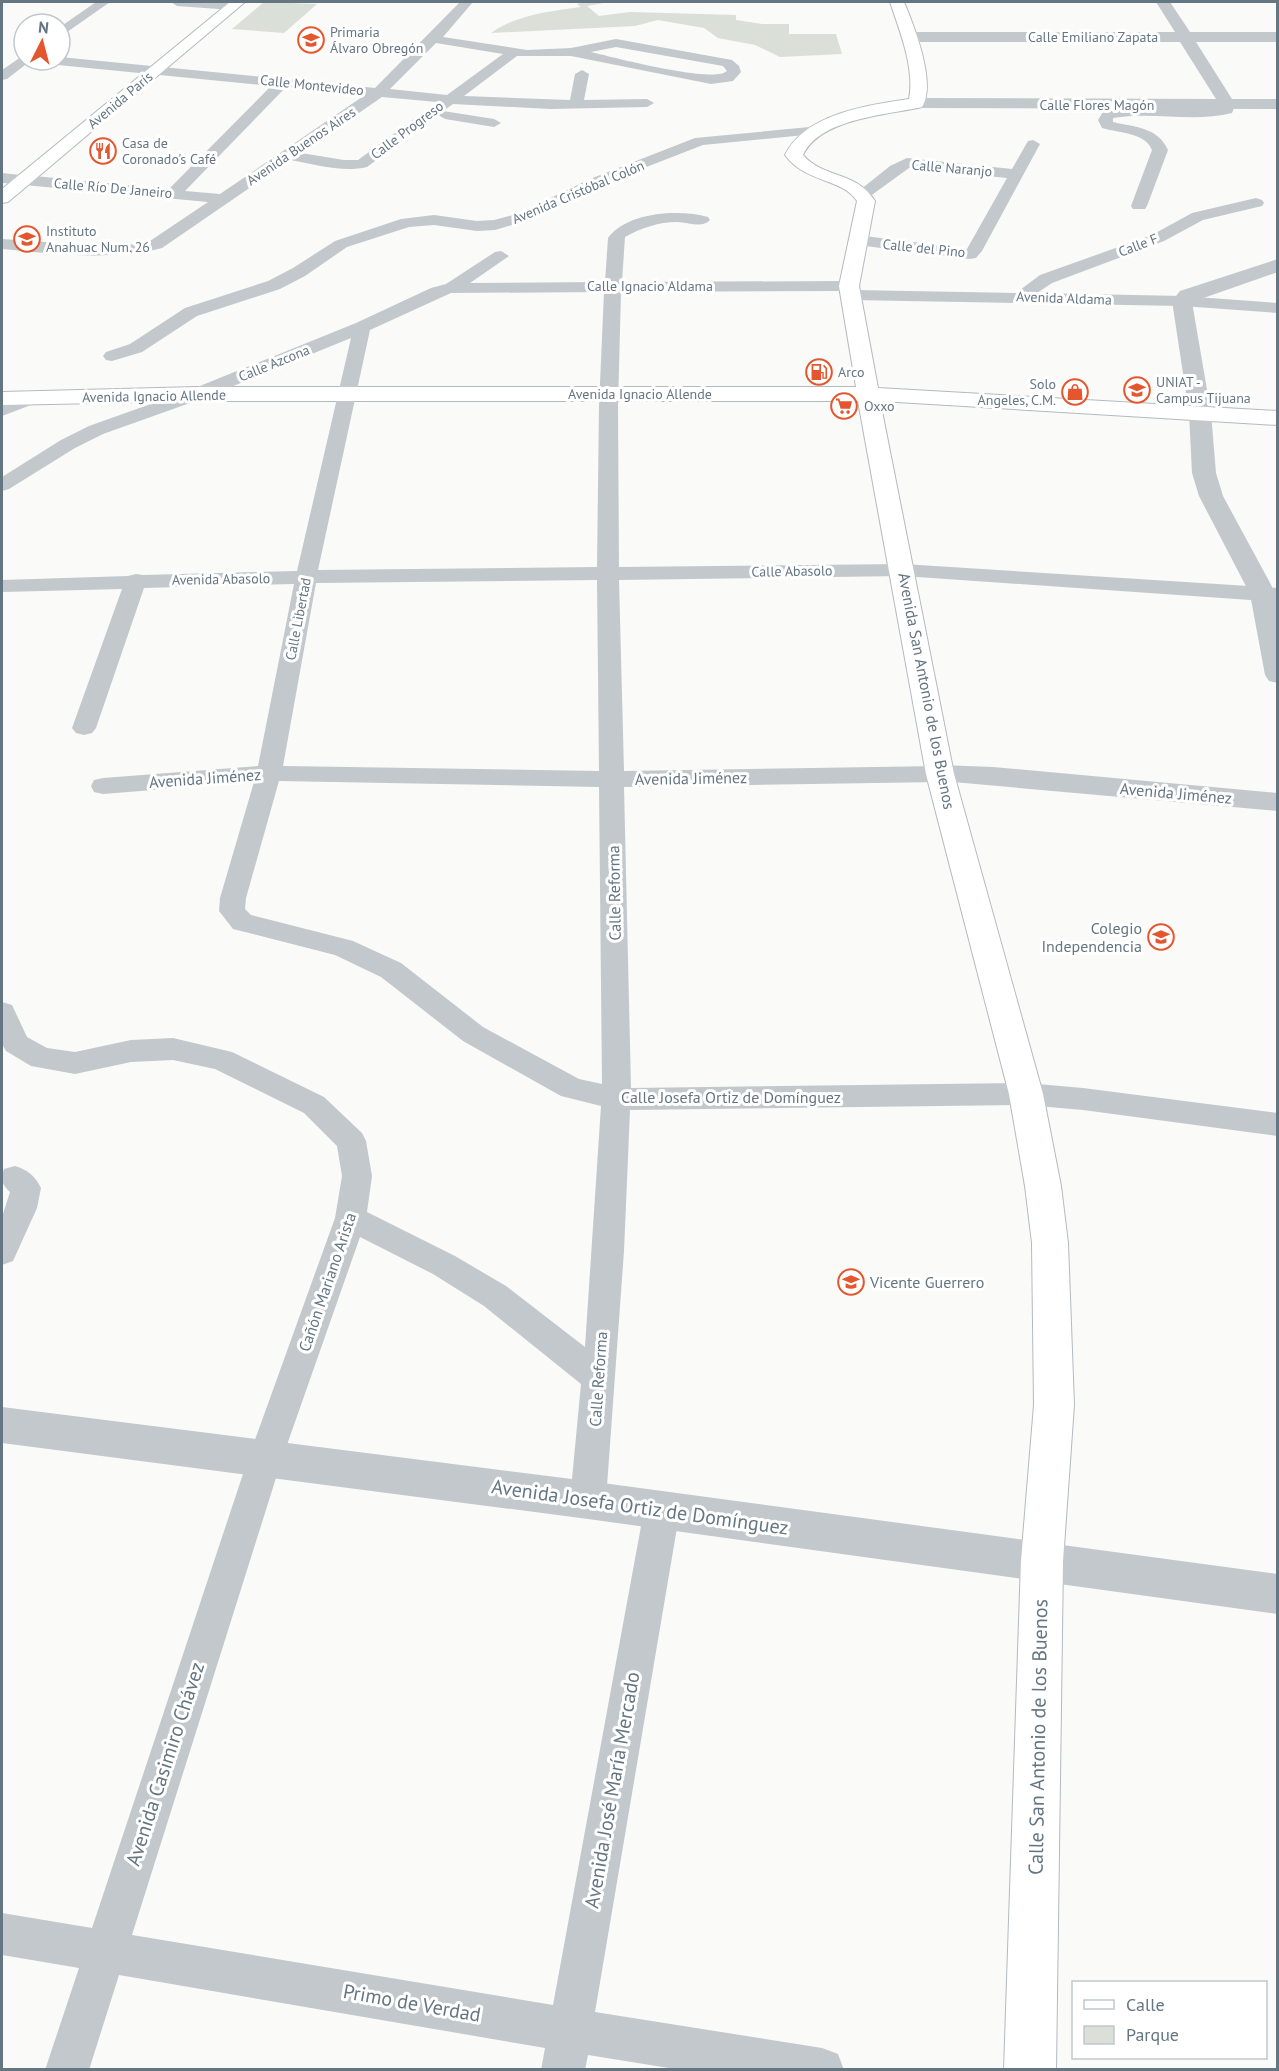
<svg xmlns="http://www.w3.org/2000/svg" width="1279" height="2071" viewBox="0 0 1279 2071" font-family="'PT Sans',sans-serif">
  <rect width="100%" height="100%" fill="#fafaf8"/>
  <!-- green -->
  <g fill="#dadfd7">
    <path d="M264,2L317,4L284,33L232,29Z"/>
    <path d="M585,2H609L587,6L599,16L630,12L736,15V20L762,24H789V34H836L842,54L780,57L755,45L718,38L704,28L658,20L635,26L491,33C516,15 551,11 581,7L577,4Z"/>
  </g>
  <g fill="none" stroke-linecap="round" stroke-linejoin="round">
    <!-- secondary casing -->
    <g stroke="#b3babf" stroke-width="2">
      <g id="secondary">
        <path d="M230,2H245L8,202L2,203V189Z"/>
        <path d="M890,2H904C914,26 937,83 922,107C888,115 820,118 803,155C824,179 855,170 875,201L859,286L878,388L1278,411V425L880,401L954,774L1043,1094L1061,1186L1068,1243L1074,1405L1063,1561L1056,2070H1004L1021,1561L1034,1405L1032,1243L1025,1186L1009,1094L926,774L858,401H197L2,405V392L197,387H856L839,286L857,201C842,178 805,183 785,155C805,114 867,105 909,99C915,68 900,32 890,2Z"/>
      </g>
    </g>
    <!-- minor -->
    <g fill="#c3c8cc" fill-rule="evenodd">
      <path d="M96,2H110L60,37V27Z"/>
      <path d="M171,2L237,3L238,6L232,10L177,6Z"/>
      <path d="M460,2H473L443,37L527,50L571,48L616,39L732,60L739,66L741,72L733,81L711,84L571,56H517L464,96L570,100L575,74L582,70L589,74L584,100L647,99L654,103L647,107L550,109L453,104L443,111L494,119L501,123L494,127L445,119L438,115L367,167C342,173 315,164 290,160L162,248C110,261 54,254 2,249V239L103,246L142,244L150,241L208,202L24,185L16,180L24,175L169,189L271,86L48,64L41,60H60V57L375,88ZM436,43L503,54L447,95L390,89ZM616,47L723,66L727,71C714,84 612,57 591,52ZM286,87L365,95L220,194L185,191ZM382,97L437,102L358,160H344L301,153Z"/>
      <path d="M24,55V60H30L29,62L7,79L2,80V70Z"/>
      <path d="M1228,101L1235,105L1232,113C1193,123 1153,111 1113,118V122C1134,127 1158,127 1168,150L1147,206L1145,209H1133L1131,206L1152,150C1145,132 1118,133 1102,128L1098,120L1103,112L1137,107L1212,108L1220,107L1223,102Z"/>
      <path d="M820,126L825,127L827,130L825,133L703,145L600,185L529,220L495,230L477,231L434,225L409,227L347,247L305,276L280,289L197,316L142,352L112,361L106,360L103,356L106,352L130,344L185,308L268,281L293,268L335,241L401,219L434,215L477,221L494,220L517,214L590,179L695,138Z"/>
      <path d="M1033,140L1040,144L982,251L976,258L970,259L857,245L849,240L857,235L967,249L1007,178L909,168L869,197L863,199L855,194L890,166L907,158L1012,169L1028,141Z"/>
      <path d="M1256,198L1262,200L1264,203L1262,206L1203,220L1164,241L1052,283L1037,293L1182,296L1278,303V313L1182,306L850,300L844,299L841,295L845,291L621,292L618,406L619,567L903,564L1278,588V602L903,576L619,580L624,771L940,766L949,769L952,774L949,779L940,782L624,787L631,1088L1026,1083L1083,1088L1278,1113V1136L1083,1110L1026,1105L630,1110L624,1251L606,1500L601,1511L588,1516L575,1511L570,1500L581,1384L484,1306L433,1274L360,1237L282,1459L132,1935L553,2005L644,1510L649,1498L662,1494L675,1498L680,1510L595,2012L822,2048L838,2054L844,2070H681L588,2055L585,2070H541L545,2048L119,1975L89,2070H45L79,1968L2,1955V1913L92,1928L248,1459L335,1218L342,1176L337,1146L304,1113L215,1069L173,1060L131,1062L75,1074L31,1066L6,1051L2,1044V1002L12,1005L27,1037L47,1048L75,1052L131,1040L173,1038L232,1052L324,1097L362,1133L366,1141L372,1176L367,1212L455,1256L506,1286L585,1347L601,1106L561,1096L463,1041L381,977L335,955L233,929L219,911L220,898L254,782L103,794L94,792L91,786L94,780L103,778L258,766L294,584L144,588L96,728L92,733L84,735L76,733L72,728L122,589L2,592V580L128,576L136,574L143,575L297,571L351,338L204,398L103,434L75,448L9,489L2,491V477L61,440L89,426L190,390L356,323L431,288L446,284L495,252L501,251L509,256L470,283L605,282L608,238C627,212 679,209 708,217L710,220C702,229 688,222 677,222C659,222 641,228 625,237L622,282L849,281L855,282L858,286L854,290L1016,293L1040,275L1152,235L1192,213ZM604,292L599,406L597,567L318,570L370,330L451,293ZM597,580L599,771L283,766L316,583ZM279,781L599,787L602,1084L579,1079L483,1027L401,963L353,941L251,915L245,909L246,898Z"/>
      <path d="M32,392L39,394L41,398L39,402L2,416V404Z"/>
      <path d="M15,1166C28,1170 35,1176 41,1188L37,1208L13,1261L2,1265V1217L10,1192C2,1185 0,1179 4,1169Z"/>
    </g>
    <!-- tertiary -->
    <g fill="#c3c8cc" fill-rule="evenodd">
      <path d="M1156,2H1170L1190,32H1278V42H1196L1232,99H1278V109L916,108L908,103L916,98L1216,99L1180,42H909L901,37L909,32H1175Z"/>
      <path d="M2,173L30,176L33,180L30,184L2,183Z"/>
      <path d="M1278,259V272L1192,302L1211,413L1216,473L1223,496L1276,594L1278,683L1269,681L1265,675L1250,594L1199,496L1192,473L1189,413L1172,301L1180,291Z"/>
      <path d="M940,765L993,767L1278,793V811L930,780L926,774L930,768Z"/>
      <path d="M2,1407L588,1481L1278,1574V1614L588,1519L2,1443Z"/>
    </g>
    <!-- secondary -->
    <use href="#secondary" fill="#fff" fill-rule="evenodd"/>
  </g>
  <!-- icons -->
  <defs>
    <g id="school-ring" transform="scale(1.35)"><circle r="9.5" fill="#fff" stroke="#e4572e" stroke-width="1.5"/><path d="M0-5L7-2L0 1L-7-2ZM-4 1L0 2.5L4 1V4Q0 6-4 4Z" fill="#e4572e"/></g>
    <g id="restaurant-ring" transform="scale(1.35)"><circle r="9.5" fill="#fff" stroke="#e4572e" stroke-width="1.5"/><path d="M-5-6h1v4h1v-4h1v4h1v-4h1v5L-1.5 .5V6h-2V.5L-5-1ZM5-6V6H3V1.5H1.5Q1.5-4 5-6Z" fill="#e4572e"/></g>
    <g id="fuel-ring" transform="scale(1.35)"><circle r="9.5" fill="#fff" stroke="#e4572e" stroke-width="1.5"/><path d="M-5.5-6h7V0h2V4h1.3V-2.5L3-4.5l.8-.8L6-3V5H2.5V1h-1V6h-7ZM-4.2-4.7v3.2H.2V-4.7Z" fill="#e4572e"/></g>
    <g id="university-ring" transform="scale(1.35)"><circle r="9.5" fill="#fff" stroke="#e4572e" stroke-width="1.5"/><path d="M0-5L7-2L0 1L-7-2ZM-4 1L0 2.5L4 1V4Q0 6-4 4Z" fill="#e4572e"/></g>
    <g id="shop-ring" transform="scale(1.35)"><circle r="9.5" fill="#fff" stroke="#e4572e" stroke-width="1.5"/><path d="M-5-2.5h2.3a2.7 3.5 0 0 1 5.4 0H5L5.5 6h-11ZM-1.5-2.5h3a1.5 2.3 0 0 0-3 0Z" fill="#e4572e"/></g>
    <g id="supermarket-ring" transform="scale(1.35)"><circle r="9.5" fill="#fff" stroke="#e4572e" stroke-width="1.5"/><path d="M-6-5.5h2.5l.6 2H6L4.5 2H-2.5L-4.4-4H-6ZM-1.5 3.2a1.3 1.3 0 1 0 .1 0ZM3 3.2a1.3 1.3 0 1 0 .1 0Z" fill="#e4572e"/></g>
  </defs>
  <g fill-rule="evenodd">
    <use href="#school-ring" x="311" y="40"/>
    <use href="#restaurant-ring" x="103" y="151"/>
    <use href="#school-ring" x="27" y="239"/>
    <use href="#fuel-ring" x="819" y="372"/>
    <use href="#university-ring" x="1137" y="390"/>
    <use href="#shop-ring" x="1075" y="392"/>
    <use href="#supermarket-ring" x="844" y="406"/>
    <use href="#school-ring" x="1161" y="937"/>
    <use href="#school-ring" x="851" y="1282"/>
  </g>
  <g text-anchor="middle" stroke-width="6" stroke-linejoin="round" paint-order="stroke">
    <!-- far-poi labels -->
    <g font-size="14" fill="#657683" stroke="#fff" text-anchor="start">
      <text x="330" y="37">Primaria<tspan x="330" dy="16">Álvaro Obregón</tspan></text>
      <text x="122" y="148">Casa de<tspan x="122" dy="16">Coronado's Café</tspan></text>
      <text x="46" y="236">Instituto<tspan x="46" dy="16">Anahuac Num. 26</tspan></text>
      <text x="838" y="377">Arco</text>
      <text x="1156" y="387">UNIAT -<tspan x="1156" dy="16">Campus Tijuana</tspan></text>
      <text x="1056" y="389" text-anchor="end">Solo<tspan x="1056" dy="16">Angeles, C.M.</tspan></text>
      <text x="864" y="411">Oxxo</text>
    </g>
    <!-- far-street labels -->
    <g font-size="14" fill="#657683" stroke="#fff">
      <text x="1093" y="42">Calle Emiliano Zapata</text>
      <text transform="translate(312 85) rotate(6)" y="5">Calle Montevideo</text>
      <text transform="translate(120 100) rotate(-40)" y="5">Avenida París</text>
      <text x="1097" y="110">Calle Flores Magón</text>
      <text transform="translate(407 130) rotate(-37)" y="5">Calle Progreso</text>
      <text transform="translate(301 146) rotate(-34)" y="5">Avenida Buenos Aires</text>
      <text transform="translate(952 168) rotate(5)" y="5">Calle Naranjo</text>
      <text transform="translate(113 188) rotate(5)" y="5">Calle Río De Janeiro</text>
      <text transform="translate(578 192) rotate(-23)" y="5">Avenida Cristóbal Colón</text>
      <text transform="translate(1138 245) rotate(-21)" y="5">Calle F</text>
      <text transform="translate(924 248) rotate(6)" y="5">Calle del Pino</text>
      <text x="650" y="291">Calle Ignacio Aldama</text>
      <text transform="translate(1064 298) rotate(2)" y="5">Avenida Aldama</text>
      <text transform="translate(274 363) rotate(-22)" y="5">Calle Azcona</text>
      <text x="640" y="399">Avenida Ignacio Allende</text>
      <text transform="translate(154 396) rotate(-1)" y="5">Avenida Ignacio Allende</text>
      <text transform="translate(792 571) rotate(-1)" y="5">Calle Abasolo</text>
      <text transform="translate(221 579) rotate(-1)" y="5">Avenida Abasolo</text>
      <text transform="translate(298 619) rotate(-79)" y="5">Calle Libertad</text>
    </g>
    <!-- street labels -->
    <g font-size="16" fill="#657683" stroke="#fff">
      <text transform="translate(927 691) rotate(79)" y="6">Avenida San Antonio de los Buenos</text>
      <text transform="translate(205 778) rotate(-4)" y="6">Avenida Jiménez</text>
      <text transform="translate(691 778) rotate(-1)" y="6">Avenida Jiménez</text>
      <text transform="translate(1176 793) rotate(5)" y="6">Avenida Jiménez</text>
      <text transform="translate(614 893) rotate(-91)" y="6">Calle Reforma</text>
      <text x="731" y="1103">Calle Josefa Ortiz de Domínguez</text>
      <text transform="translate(327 1282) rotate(-71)" y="6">Cañón Mariano Arista</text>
      <text transform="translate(598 1379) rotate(-86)" y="6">Calle Reforma</text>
    </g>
    <!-- poi labels -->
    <g font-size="16" fill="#657683" stroke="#fff" text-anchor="end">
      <text x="1142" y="934">Colegio<tspan x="1142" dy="18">Independencia</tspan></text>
      <text x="870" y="1288" text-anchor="start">Vicente Guerrero</text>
    </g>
    <!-- near-street labels -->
    <g font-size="20" fill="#657683" stroke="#fff">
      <text transform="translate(640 1507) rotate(8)" y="7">Avenida Josefa Ortiz de Domínguez</text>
      <text transform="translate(1038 1737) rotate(-89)" y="7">Calle San Antonio de los Buenos</text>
      <text transform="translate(165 1764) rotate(-72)" y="7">Avenida Casimiro Chávez</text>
      <text transform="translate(612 1790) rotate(-80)" y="7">Avenida José María Mercado</text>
      <text transform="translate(412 2003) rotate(10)" y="7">Primo de Verdad</text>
    </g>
  </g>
  <!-- border -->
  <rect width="1279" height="2071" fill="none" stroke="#657683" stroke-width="6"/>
  <!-- legend -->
  <rect x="1072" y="1981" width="195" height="78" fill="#ffffff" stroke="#c1c8cd" stroke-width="1.5"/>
  <rect x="1084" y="2000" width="30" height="9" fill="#ffffff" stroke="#c1c8cd" stroke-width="1.5"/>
  <text x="1126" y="2011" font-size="18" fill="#657683">Calle</text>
  <rect x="1084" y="2026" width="30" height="18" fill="#dadfd7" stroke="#c1c8cd" stroke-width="1.5"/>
  <text x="1126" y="2041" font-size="18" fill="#657683">Parque</text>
  <!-- north arrow -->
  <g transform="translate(42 42) rotate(6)"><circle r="28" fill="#ffffff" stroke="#c1c8cd" stroke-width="1.5"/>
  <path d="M0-4.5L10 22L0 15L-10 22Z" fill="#e4572e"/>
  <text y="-9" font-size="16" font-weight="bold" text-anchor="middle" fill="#657683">N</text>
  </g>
</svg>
